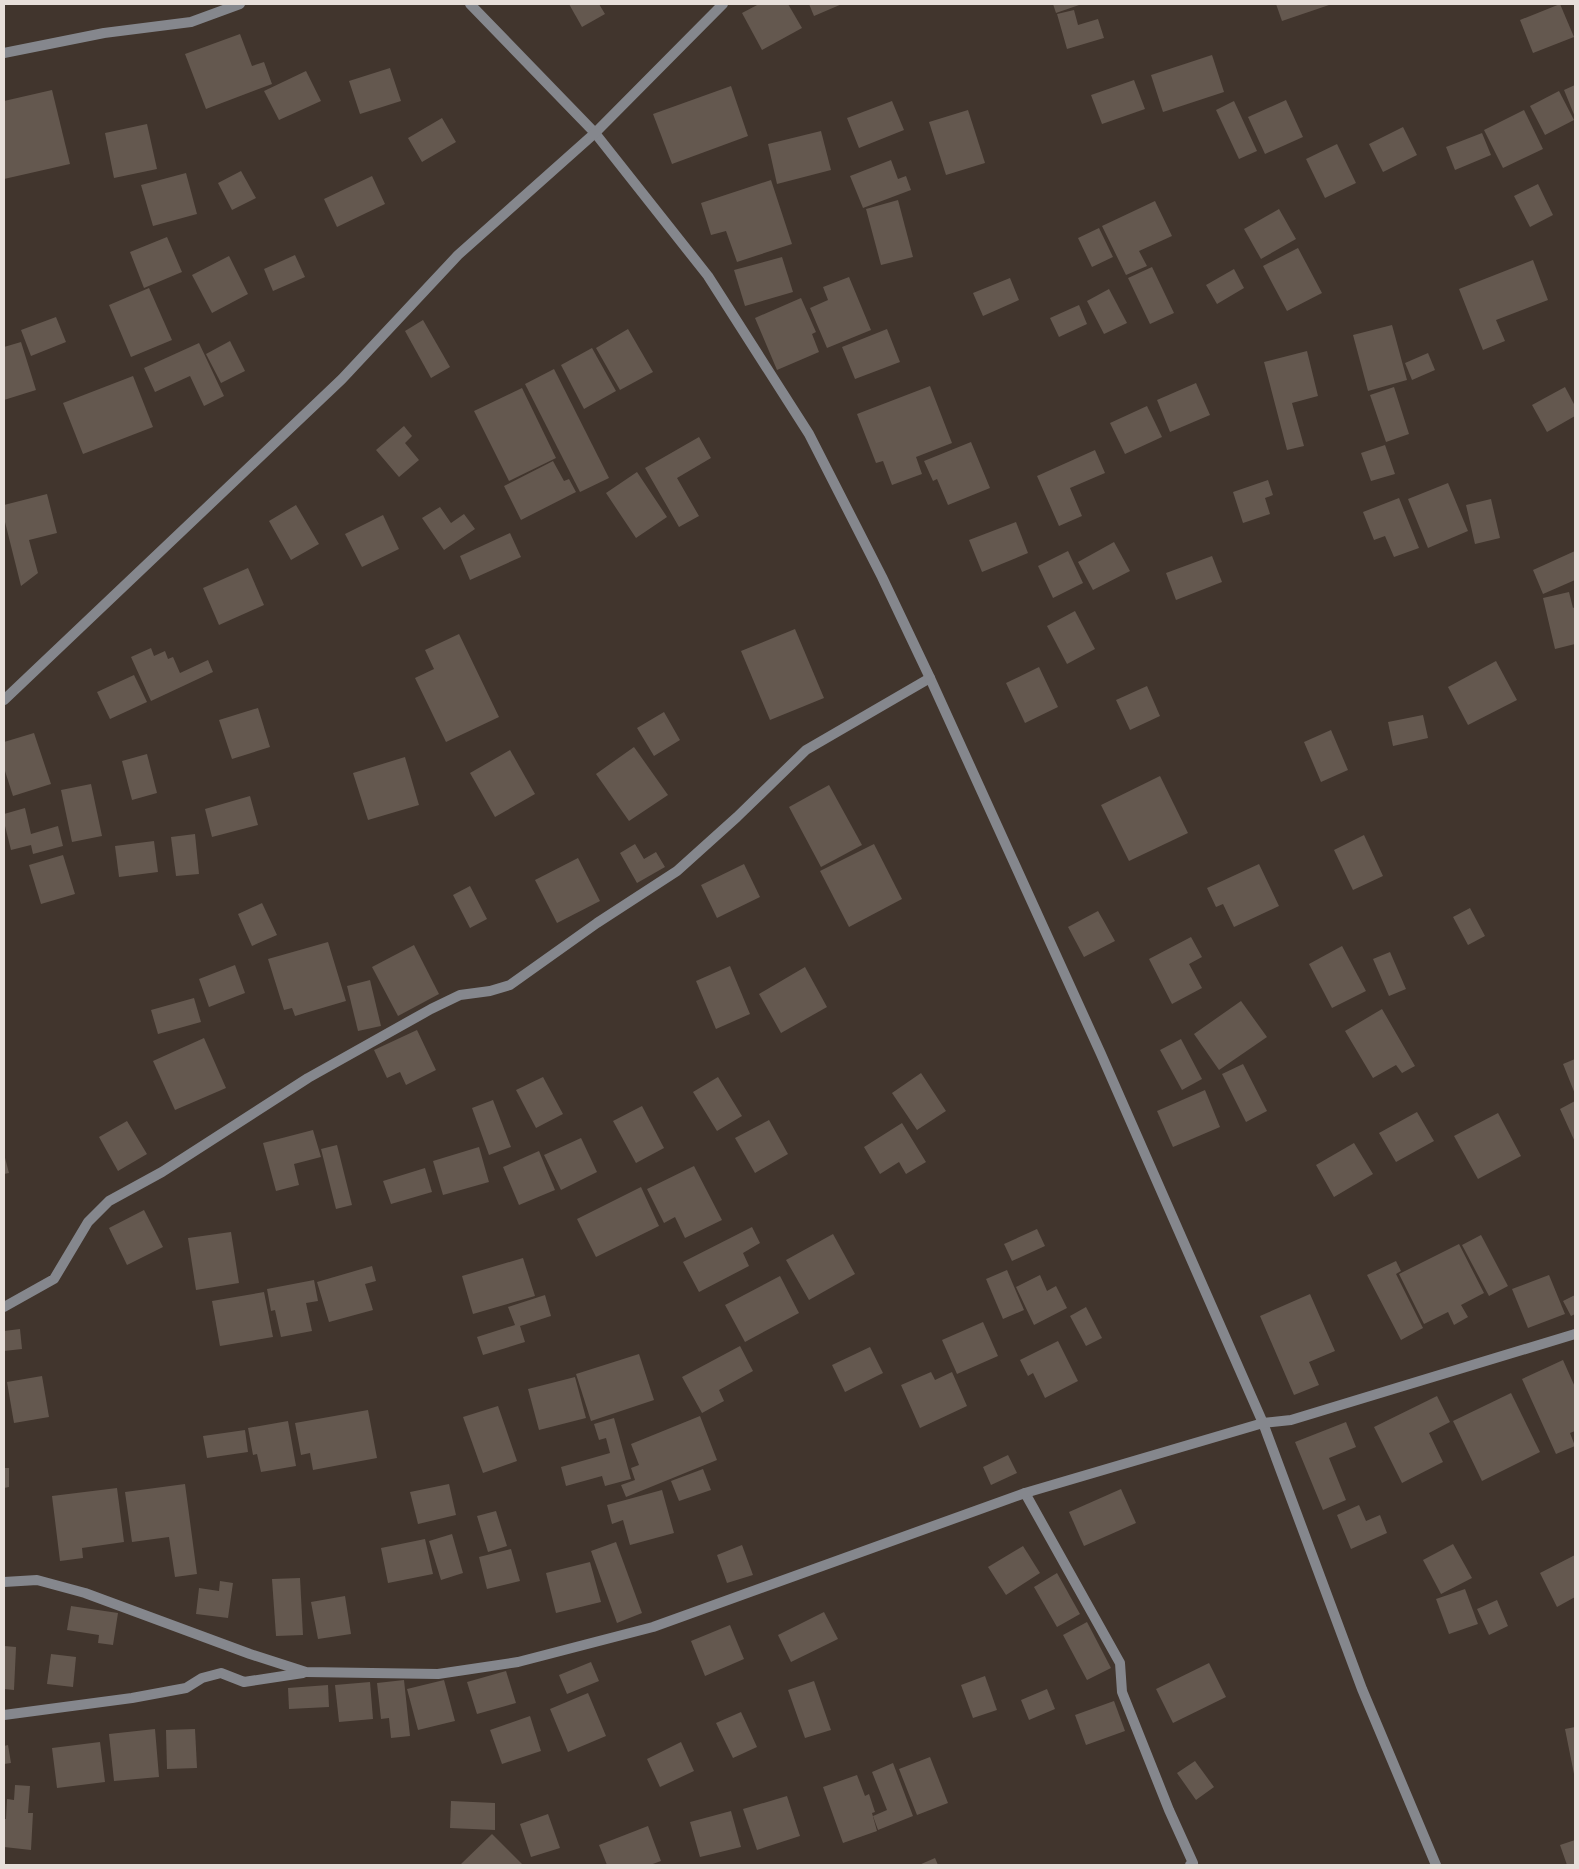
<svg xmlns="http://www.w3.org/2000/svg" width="1579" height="1869" viewBox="0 0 1579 1869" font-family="'Alegreya Sans',sans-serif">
  <rect width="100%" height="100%" fill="#41352d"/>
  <!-- building -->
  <g fill="#64584f">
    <path d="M569,4H599L605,14L582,27Z"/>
    <path d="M759,4H788L802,28L762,50L742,13Z"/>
    <path d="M809,4H842L814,16Z"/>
    <path d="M1053,4H1082L1056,13Z"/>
    <path d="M1276,4H1332L1282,21Z"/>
    <path d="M1560,4L1574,37L1533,53L1520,20Z"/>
    <path d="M1074,10L1078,25L1098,19L1104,38L1067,49L1057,14Z"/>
    <path d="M240,34L252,66L264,62L272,84L206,109L185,54Z"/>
    <path d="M1212,55L1224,92L1163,112L1151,75Z"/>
    <path d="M390,68L401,101L360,114L349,81Z"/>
    <path d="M306,71L321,101L279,120L264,91Z"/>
    <path d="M1134,80L1145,109L1102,124L1091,95Z"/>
    <path d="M1575,85V117L1564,90Z"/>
    <path d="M731,86L748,136L672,164L653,114Z"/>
    <path d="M52,90L70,164L4,179V101Z"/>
    <path d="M1559,91L1574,120L1545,135L1530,106Z"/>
    <path d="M1286,100L1303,137L1265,154L1248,117Z"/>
    <path d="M892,101L904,130L859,148L847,118Z"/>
    <path d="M1234,101L1257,151L1239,159L1216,110Z"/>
    <path d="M968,110L985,163L946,175L929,122Z"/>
    <path d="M1524,110L1543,149L1503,168L1484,130Z"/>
    <path d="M442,118L456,142L422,162L408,138Z"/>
    <path d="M147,124L157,169L114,178L105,133Z"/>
    <path d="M1403,127L1417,155L1383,172L1369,144Z"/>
    <path d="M821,131L831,170L777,184L768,144Z"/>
    <path d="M1482,133L1491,155L1455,170L1446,147Z"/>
    <path d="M1337,144L1356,183L1325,198L1306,159Z"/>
    <path d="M891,160L898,179L906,176L911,190L863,208L850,176Z"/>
    <path d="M241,171L256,198L232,210L218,183Z"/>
    <path d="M186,173L197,214L153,226L141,185Z"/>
    <path d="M372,176L385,204L337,227L324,199Z"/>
    <path d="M771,180L792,244L737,262L726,231L711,235L701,203Z"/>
    <path d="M1538,184L1553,215L1530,227L1514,196Z"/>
    <path d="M898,200L913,257L881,265L866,209Z"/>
    <path d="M1155,201L1172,236L1139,251L1147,266L1126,275L1102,226Z"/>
    <path d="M1279,209L1296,239L1261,259L1244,229Z"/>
    <path d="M1099,228L1113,257L1092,267L1078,238Z"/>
    <path d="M167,237L182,272L144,288L130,252Z"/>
    <path d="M1298,248L1322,293L1287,311L1263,266Z"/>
    <path d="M295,255L305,277L273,291L264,269Z"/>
    <path d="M229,256L248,294L212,313L192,275Z"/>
    <path d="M782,257L793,292L745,306L734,270Z"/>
    <path d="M1533,260L1548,300L1496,320L1505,341L1483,350L1459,289Z"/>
    <path d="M1152,267L1174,313L1150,324L1128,278Z"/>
    <path d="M1234,269L1244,288L1217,304L1206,285Z"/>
    <path d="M849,277L871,330L827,348L810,308L828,300L823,287Z"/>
    <path d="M1010,278L1019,300L983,316L973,293Z"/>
    <path d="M149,288L172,340L131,357L109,305Z"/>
    <path d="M1109,289L1127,323L1104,334L1087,301Z"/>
    <path d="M801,298L816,332L812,334L819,352L777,370L755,318Z"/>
    <path d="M1079,305L1087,324L1059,337L1050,318Z"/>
    <path d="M56,317L66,342L31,356L21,330Z"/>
    <path d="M423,320L450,367L431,378L405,331Z"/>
    <path d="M1392,325L1407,380L1368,391L1353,335Z"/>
    <path d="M628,329L653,372L620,390L596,348Z"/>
    <path d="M887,329L900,362L855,379L842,347Z"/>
    <path d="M230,341L245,371L221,383L206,354Z"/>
    <path d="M21,342L36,390L4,400V347Z"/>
    <path d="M199,343L224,396L204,406L190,376L155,392L144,368Z"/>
    <path d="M592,348L616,391L584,409L561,365Z"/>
    <path d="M1307,351L1318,396L1292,403L1304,446L1287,450L1264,362Z"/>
    <path d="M1428,353L1435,370L1412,380L1405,363Z"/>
    <path d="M554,369L609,478L580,492L525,384Z"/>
    <path d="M133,376L153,427L83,454L63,403Z"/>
    <path d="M1196,383L1210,415L1170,432L1157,400Z"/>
    <path d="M930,386L952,443L916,457L922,474L892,485L883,461L876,463L857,414Z"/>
    <path d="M1394,387L1409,434L1386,442L1370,395Z"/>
    <path d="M1565,387L1575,406V416L1547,432L1532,405Z"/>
    <path d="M522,388L556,458L509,481L474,411Z"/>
    <path d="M1147,406L1162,437L1125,454L1110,423Z"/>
    <path d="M404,426L412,436L405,443L419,460L399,477L376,450Z"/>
    <path d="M699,437L711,458L677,478L699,516L679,527L645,468Z"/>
    <path d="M971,442L990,488L948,505L937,479L933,481L924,461Z"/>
    <path d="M1385,445L1395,474L1371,481L1361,453Z"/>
    <path d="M1095,450L1105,473L1070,488L1082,516L1059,526L1037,476Z"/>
    <path d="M553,461L564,481L569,479L576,492L521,520L504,486Z"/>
    <path d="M637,472L667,517L636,538L606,493Z"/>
    <path d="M1268,480L1273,495L1265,498L1270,514L1243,523L1233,492Z"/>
    <path d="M1448,483L1468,531L1428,548L1408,499Z"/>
    <path d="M47,494L57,533L29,540L38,573L21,586L4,518V505Z"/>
    <path d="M1399,498L1419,548L1394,557L1385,536L1374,540L1363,512Z"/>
    <path d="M1491,499L1500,538L1475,544L1466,505Z"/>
    <path d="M296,505L319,544L291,560L269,521Z"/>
    <path d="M440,507L451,523L464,514L475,529L444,550L422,518Z"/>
    <path d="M383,515L399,549L362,567L345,534Z"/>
    <path d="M1016,522L1028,553L982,572L969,540Z"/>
    <path d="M510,533L521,557L470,580L460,556Z"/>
    <path d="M1114,542L1130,571L1093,590L1078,562Z"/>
    <path d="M1068,551L1083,583L1053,598L1038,566Z"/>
    <path d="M1575,551V580L1543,594L1533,570Z"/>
    <path d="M1212,556L1222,582L1176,600L1166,573Z"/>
    <path d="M248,568L264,605L219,625L203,588Z"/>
    <path d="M1569,592L1573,608L1575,607V644L1555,649L1543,598Z"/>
    <path d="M1075,611L1095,649L1067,664L1047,626Z"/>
    <path d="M795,629L824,698L770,720L741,651Z"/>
    <path d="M459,634L499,717L446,742L415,678L434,669L425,650Z"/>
    <path d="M151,648L154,656L165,651L168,659L173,657L180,673L208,660L213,672L151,701L131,657Z"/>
    <path d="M1496,661L1517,700L1468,725L1448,687Z"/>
    <path d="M1039,667L1058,707L1025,723L1006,683Z"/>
    <path d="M134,675L147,702L110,719L97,692Z"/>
    <path d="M1147,686L1160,716L1130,730L1116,700Z"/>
    <path d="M258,708L270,747L232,759L219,720Z"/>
    <path d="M664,712L680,740L654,756L637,728Z"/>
    <path d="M1423,715L1428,738L1393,746L1388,722Z"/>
    <path d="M1331,730L1348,770L1321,782L1304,742Z"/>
    <path d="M34,733L51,784L13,796L4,768V742Z"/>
    <path d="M634,747L668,795L629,821L596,774Z"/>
    <path d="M510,750L535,794L495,817L470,773Z"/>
    <path d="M147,754L157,793L132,800L122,761Z"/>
    <path d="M405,757L419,805L368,820L353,773Z"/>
    <path d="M1160,776L1188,833L1129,861L1101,805Z"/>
    <path d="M91,784L102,836L72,842L61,790Z"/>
    <path d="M829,785L862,845L821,867L789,807Z"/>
    <path d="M250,796L258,825L212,837L205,809Z"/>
    <path d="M25,808L31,834L58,826L63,846L33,854L31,845L11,850L4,822V814Z"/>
    <path d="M195,834L199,874L176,876L171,837Z"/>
    <path d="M1364,835L1383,876L1353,890L1334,850Z"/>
    <path d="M154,841L158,872L119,877L115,846Z"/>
    <path d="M635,844L644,859L656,852L665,867L637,883L620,853Z"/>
    <path d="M874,844L902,899L849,927L820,871Z"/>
    <path d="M63,855L75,894L41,904L29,865Z"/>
    <path d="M578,858L600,901L557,923L535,880Z"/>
    <path d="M744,864L760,897L717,918L701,885Z"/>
    <path d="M1259,864L1279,906L1234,927L1223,904L1216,907L1207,888Z"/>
    <path d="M470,886L487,919L470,928L453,895Z"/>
    <path d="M262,903L277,935L252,946L238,914Z"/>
    <path d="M1470,908L1485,936L1468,945L1453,917Z"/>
    <path d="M1098,911L1115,941L1084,957L1068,927Z"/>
    <path d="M1191,937L1202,957L1189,964L1202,988L1172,1004L1149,959Z"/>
    <path d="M328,942L346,1001L295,1016L292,1008L284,1010L268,959Z"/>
    <path d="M414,945L439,994L398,1016L372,967Z"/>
    <path d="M1342,946L1366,991L1332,1008L1309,964Z"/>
    <path d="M1390,952L1406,989L1389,996L1373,959Z"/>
    <path d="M235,965L245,993L209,1007L199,979Z"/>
    <path d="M730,966L750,1014L716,1029L696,981Z"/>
    <path d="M805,967L827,1007L781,1033L759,994Z"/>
    <path d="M370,980L381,1026L358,1031L347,986Z"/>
    <path d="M194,998L201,1022L158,1034L151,1010Z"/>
    <path d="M1241,1001L1267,1037L1219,1070L1194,1034Z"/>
    <path d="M1382,1009L1415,1066L1402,1073L1396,1065L1373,1078L1345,1031Z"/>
    <path d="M417,1030L436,1070L406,1085L400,1072L387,1078L374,1050Z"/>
    <path d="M204,1038L226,1088L175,1110L153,1061Z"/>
    <path d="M1181,1039L1202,1079L1182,1090L1160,1050Z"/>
    <path d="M1575,1059V1094L1563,1064Z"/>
    <path d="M1243,1064L1267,1111L1246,1122L1222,1074Z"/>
    <path d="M921,1073L946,1111L917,1130L892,1093Z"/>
    <path d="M543,1077L563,1114L536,1128L516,1090Z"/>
    <path d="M718,1077L742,1116L717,1131L693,1092Z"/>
    <path d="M1205,1090L1220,1127L1173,1147L1157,1111Z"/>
    <path d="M493,1100L511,1147L489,1155L472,1108Z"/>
    <path d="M1575,1101V1142L1560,1109Z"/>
    <path d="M642,1106L664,1148L636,1163L613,1121Z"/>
    <path d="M1417,1112L1434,1141L1396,1162L1379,1133Z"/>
    <path d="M1498,1113L1521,1156L1478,1179L1454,1136Z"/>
    <path d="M769,1120L788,1154L755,1173L735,1138Z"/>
    <path d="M127,1121L147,1154L118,1171L99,1137Z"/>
    <path d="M902,1123L926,1162L906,1174L899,1162L880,1174L864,1147Z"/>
    <path d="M313,1130L321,1157L294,1164L299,1185L276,1191L263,1143Z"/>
    <path d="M581,1138L597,1172L561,1190L544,1155Z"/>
    <path d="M1354,1143L1373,1174L1334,1197L1316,1165Z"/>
    <path d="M337,1145L352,1205L336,1209L321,1149Z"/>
    <path d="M479,1147L489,1182L443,1195L433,1161Z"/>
    <path d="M539,1151L555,1190L519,1205L503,1167Z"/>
    <path d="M4,1154L9,1173L4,1174Z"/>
    <path d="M694,1166L722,1220L685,1238L675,1217L664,1223L647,1189Z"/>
    <path d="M425,1168L432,1192L391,1204L383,1181Z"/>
    <path d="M641,1187L659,1226L596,1257L577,1219Z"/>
    <path d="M144,1210L163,1247L127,1265L109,1228Z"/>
    <path d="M752,1227L760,1243L743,1253L749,1266L699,1292L683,1262Z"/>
    <path d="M1037,1229L1045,1246L1012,1261L1004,1244Z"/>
    <path d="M231,1232L239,1283L196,1290L188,1238Z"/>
    <path d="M833,1234L855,1274L809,1300L786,1260Z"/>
    <path d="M1481,1235L1508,1286L1489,1296L1462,1245Z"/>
    <path d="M1459,1244L1484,1293L1461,1305L1468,1317L1454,1325L1448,1312L1424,1324L1399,1274Z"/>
    <path d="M523,1258L535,1296L473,1314L462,1276Z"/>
    <path d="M1396,1261L1401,1271L1396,1274L1423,1328L1401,1340L1367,1275Z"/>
    <path d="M372,1266L376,1281L365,1284L373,1310L329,1322L317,1282Z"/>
    <path d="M1007,1270L1024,1310L1003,1319L986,1279Z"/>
    <path d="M1040,1275L1047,1291L1056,1286L1067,1308L1034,1325L1016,1287Z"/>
    <path d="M1549,1275L1565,1314L1528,1328L1512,1289Z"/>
    <path d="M780,1276L799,1313L745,1342L725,1305Z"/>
    <path d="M314,1280L318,1301L306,1303L312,1331L281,1337L275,1310L271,1311L267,1289Z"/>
    <path d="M264,1292L273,1337L220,1346L212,1301Z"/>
    <path d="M1310,1294L1335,1351L1309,1362L1319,1385L1294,1395L1260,1316Z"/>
    <path d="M545,1295L551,1316L520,1326L525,1342L483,1355L477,1337L515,1325L508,1307Z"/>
    <path d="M1575,1295V1314L1571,1316L1563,1301Z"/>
    <path d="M1086,1307L1102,1338L1086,1346L1070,1316Z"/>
    <path d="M983,1322L998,1356L957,1374L942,1340Z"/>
    <path d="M20,1329L22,1349L4,1351V1331Z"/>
    <path d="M1058,1341L1078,1381L1045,1398L1033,1373L1028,1376L1020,1360Z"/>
    <path d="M740,1346L753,1371L719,1390L724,1401L702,1413L682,1377Z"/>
    <path d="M870,1347L883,1373L845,1392L832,1365Z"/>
    <path d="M639,1354L654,1400L591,1421L576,1374Z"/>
    <path d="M1563,1360L1575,1387V1431L1570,1433L1575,1446L1556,1454L1522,1379Z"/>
    <path d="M931,1372L935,1380L952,1372L967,1406L920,1428L901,1385Z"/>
    <path d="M42,1376L49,1417L14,1423L7,1382Z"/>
    <path d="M575,1377L586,1418L539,1430L528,1389Z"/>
    <path d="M1511,1393L1540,1452L1482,1481L1453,1421Z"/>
    <path d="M1437,1396L1450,1422L1429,1433L1443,1462L1402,1483L1374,1427Z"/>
    <path d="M498,1406L517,1461L483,1473L463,1417Z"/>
    <path d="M368,1410L377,1458L313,1470L310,1453L301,1455L295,1423Z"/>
    <path d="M700,1416L717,1460L626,1497L621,1485L635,1480L631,1468L639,1465L631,1444Z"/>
    <path d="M614,1418L631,1479L605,1486L602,1476L566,1486L561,1467L610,1453L606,1438L599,1440L594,1424Z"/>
    <path d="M288,1421L296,1466L261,1472L257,1454L253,1455L248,1428Z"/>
    <path d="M1346,1422L1356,1447L1329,1458L1346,1500L1323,1510L1295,1442Z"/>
    <path d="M245,1430L248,1452L207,1458L203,1436Z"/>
    <path d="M1008,1455L1017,1473L991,1485L983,1467Z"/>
    <path d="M4,1468H9V1487L4,1488Z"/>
    <path d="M703,1469L711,1490L679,1501L671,1481Z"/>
    <path d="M185,1484L197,1574L175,1577L169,1537L132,1542L125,1492Z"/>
    <path d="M449,1484L456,1515L418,1524L410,1492Z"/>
    <path d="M117,1488L124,1542L82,1548L83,1558L60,1561L52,1496Z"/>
    <path d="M1121,1489L1136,1523L1084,1546L1069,1512Z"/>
    <path d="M662,1490L674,1533L630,1545L623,1520L612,1524L607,1505Z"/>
    <path d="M1359,1505L1366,1521L1380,1515L1387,1533L1351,1549L1337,1515Z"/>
    <path d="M496,1511L507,1546L488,1552L477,1516Z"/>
    <path d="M452,1534L463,1573L441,1580L429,1541Z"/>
    <path d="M425,1539L433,1574L388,1583L381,1548Z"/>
    <path d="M616,1542L642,1613L617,1623L591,1551Z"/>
    <path d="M1453,1544L1472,1578L1441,1594L1423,1560Z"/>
    <path d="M742,1545L753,1575L727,1583L717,1555Z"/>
    <path d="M1023,1546L1040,1573L1006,1595L988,1567Z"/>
    <path d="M511,1549L520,1581L487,1589L479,1557Z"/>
    <path d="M1575,1555V1597L1557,1607L1540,1573Z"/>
    <path d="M590,1562L601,1602L556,1613L546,1573Z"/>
    <path d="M1057,1573L1080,1614L1057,1627L1034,1587Z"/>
    <path d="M300,1578L303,1635L276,1636L272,1579Z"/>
    <path d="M220,1581L233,1583L228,1618L196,1614L199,1588L219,1591Z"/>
    <path d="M1465,1589L1478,1624L1449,1634L1436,1599Z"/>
    <path d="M345,1596L351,1634L318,1639L311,1602Z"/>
    <path d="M1497,1600L1508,1626L1489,1635L1477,1609Z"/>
    <path d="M71,1606L118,1613L113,1645L98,1643L99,1635L67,1630Z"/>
    <path d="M824,1612L838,1639L791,1662L778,1635Z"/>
    <path d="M1087,1622L1111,1668L1087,1680L1063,1635Z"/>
    <path d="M730,1625L744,1659L705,1676L691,1641Z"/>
    <path d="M4,1646L16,1647L14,1690L4,1689Z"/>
    <path d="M51,1654L76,1657L73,1687L47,1684Z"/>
    <path d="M591,1662L599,1681L567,1694L559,1675Z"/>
    <path d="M1209,1663L1226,1697L1173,1723L1156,1689Z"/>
    <path d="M506,1671L516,1703L477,1714L467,1682Z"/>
    <path d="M985,1676L997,1710L973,1718L961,1685Z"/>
    <path d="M404,1680L410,1736L391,1738L389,1718L381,1719L377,1683Z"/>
    <path d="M444,1680L455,1721L418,1730L407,1689Z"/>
    <path d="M814,1681L831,1730L805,1738L788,1690Z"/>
    <path d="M370,1682L373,1719L339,1722L335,1685Z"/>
    <path d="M328,1685L329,1707L289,1709L288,1688Z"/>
    <path d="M1047,1689L1055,1709L1029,1720L1021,1700Z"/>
    <path d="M588,1693L606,1736L568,1752L550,1709Z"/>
    <path d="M1114,1701L1125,1731L1086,1745L1075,1715Z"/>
    <path d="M741,1712L757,1747L733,1758L716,1723Z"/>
    <path d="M530,1716L541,1751L502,1764L490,1730Z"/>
    <path d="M1575,1727V1774H1574L1565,1729Z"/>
    <path d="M155,1729L159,1777L114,1781L109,1734Z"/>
    <path d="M195,1729L197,1768L167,1769L166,1730Z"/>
    <path d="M100,1742L105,1782L57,1788L52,1748Z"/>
    <path d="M681,1742L694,1771L660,1787L647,1759Z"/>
    <path d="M8,1745L11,1763L4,1764V1746Z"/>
    <path d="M930,1757L948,1803L917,1815L899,1769Z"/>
    <path d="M1195,1761L1214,1787L1196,1800L1177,1773Z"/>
    <path d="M893,1763L913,1816L878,1830L873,1816L887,1810L872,1772Z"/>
    <path d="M857,1775L865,1796L869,1794L875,1812L872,1813L877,1831L843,1843L823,1787Z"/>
    <path d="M15,1785L30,1786L28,1813H33L31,1850L4,1847V1819H6L7,1799L14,1800Z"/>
    <path d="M787,1796L800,1836L757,1850L743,1809Z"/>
    <path d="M451,1801L495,1803V1830L450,1828Z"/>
    <path d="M731,1811L741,1847L700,1857L690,1822Z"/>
    <path d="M548,1814L560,1848L531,1857L520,1824Z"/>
    <path d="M648,1826L661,1861L650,1865H607L599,1845Z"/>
    <path d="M492,1834L523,1865H460Z"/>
    <path d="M1575,1840V1865H1567L1560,1845Z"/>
    <path d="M935,1858L938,1865H919Z"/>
  </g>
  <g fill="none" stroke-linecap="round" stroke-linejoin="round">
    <!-- service -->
    <g stroke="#85878d" stroke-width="10">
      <path d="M4,1307L54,1279L88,1222L109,1201L162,1172L308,1078L431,1009L460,995L490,991L510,985L597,923L677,871L737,817L806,750L930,678"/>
      <path d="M1025,1493L1120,1663L1122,1692L1169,1810L1193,1863L1190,1865"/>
    </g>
    <!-- minor -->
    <g stroke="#85878d" stroke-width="10">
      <path d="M470,4L595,133L708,276L809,434L882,577L930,678L1101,1054L1263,1423L1362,1689L1436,1865"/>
      <path d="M4,53L104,33L191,22L240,4"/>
      <path d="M4,700L342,379L458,255L595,133L723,4"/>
      <path d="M4,1582L37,1580L85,1593L250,1654L306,1672L438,1674L518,1662L653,1627L1025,1493L1263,1423L1291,1420L1575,1334"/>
      <path d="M4,1715L132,1698L186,1688L202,1678L221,1673L244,1682L303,1673"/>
    </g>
  </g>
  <!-- border -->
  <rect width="1579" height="1869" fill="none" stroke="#e7dfda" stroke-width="10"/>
</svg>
